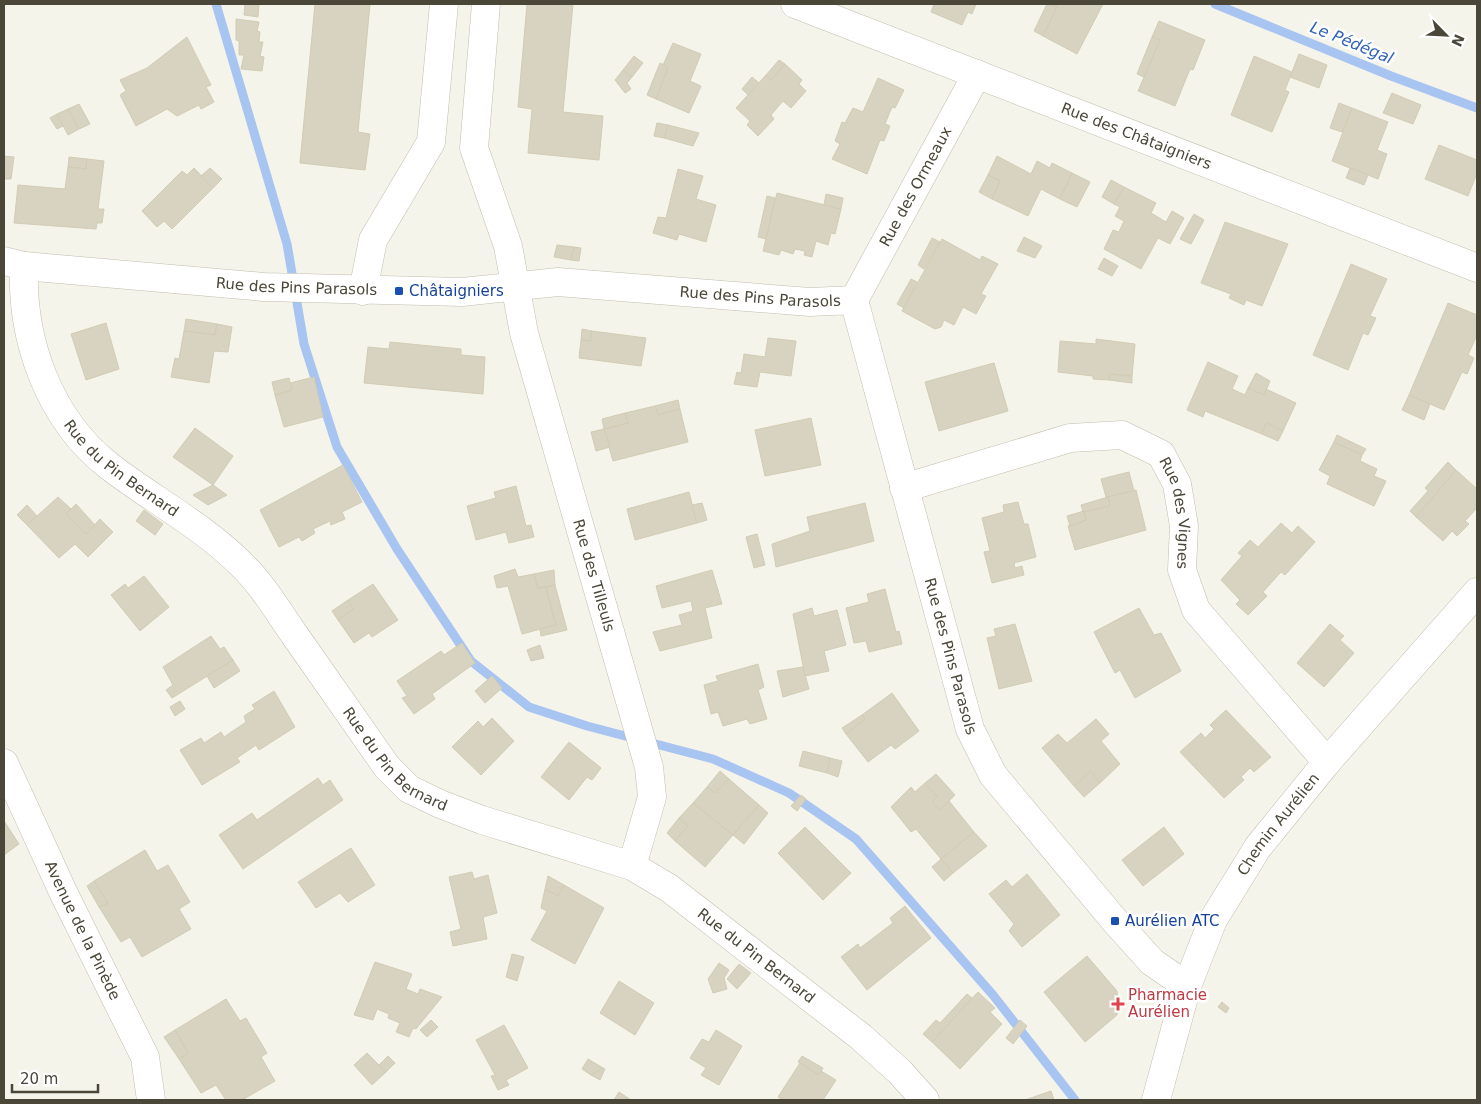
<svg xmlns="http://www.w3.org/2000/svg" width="1481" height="1104" viewBox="0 0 1481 1104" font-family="'DejaVu Sans',sans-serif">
  <rect width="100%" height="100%" fill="#f5f4eb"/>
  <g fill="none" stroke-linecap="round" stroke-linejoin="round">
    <!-- stream -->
    <g stroke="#a8c4f1" stroke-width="9">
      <path d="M216,4L287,244L304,344L337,447L397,549L471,661L529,707L587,726L713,759L789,793L856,839L993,995L1075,1100"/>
      <path d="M1215,4L1391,76L1477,108"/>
    </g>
  </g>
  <!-- building -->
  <g fill="#d7d3c0" stroke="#d2ccb3">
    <path d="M245,4H259L258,17L244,15Z"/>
    <path d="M315,4H370L358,132L370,134L365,170L300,163Z"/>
    <path d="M527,4H573L563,112L603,116L599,160L528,153L532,109L518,107Z"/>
    <path d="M934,4H976L972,14L968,12L962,25L931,12Z"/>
    <path d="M1047,4L1057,7L1043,36L1034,31Z"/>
    <path d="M1051,4H1103L1077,54L1043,36L1057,7Z"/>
    <path d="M236,19L259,22L257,31L260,32L259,42H263L260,56L264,57L262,71L241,69L244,55H239V41L236,40Z"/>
    <path d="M1159,21L1205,40L1193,70L1190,69L1175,106L1138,91L1160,40L1152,37Z"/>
    <path d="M187,37L211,85L206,87L214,102L201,109L199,105L177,116L167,109L136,126L120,95L126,91L120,80L147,68Z"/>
    <path d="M1152,37L1160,40L1144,77L1137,74Z"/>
    <path d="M673,43L701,54L690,81L701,86L689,113L656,99L668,67L663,65Z"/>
    <path d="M1299,54L1327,65L1319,88L1290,77Z"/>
    <path d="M634,56L643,63L632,77L623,70Z"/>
    <path d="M1254,56L1292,72L1285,90L1289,92L1272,132L1231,115Z"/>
    <path d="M779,60L785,64L771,80L766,75Z"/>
    <path d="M660,63L668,67L656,99L647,95Z"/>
    <path d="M785,64L802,80L799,84L806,91L791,108L783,101L771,115L774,119L758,136L747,125L750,121L736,108L766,75L771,80Z"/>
    <path d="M623,70L632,77L627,83L631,89L625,93L615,80Z"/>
    <path d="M752,77L759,83L748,95L742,89Z"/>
    <path d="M878,78L904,90L895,108L892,107L885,124L890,126L884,141L880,140L867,174L832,159L840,144L835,141L842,122L845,123L853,108L863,112Z"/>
    <path d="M1392,93L1421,105L1413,124L1383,113Z"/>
    <path d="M1339,103L1352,108L1342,132L1330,128Z"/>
    <path d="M79,104L90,124L79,129L68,109Z"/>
    <path d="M1352,108L1388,122L1377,150L1387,154L1378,179L1332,161Z"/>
    <path d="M68,109L79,129L68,135L57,114Z"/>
    <path d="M57,114L63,126L57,129L50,118Z"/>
    <path d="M657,123L668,125L664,138L654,136Z"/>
    <path d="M668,125L699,133L693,146L664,138Z"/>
    <path d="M1439,145L1477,160V173L1468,196L1425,179Z"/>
    <path d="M4,156L14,157L11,179H4Z"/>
    <path d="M997,156L1031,174L1037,161L1050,168L1052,163L1072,173L1060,199L1041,189L1028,216L992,199L1000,181L988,175Z"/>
    <path d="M69,157L87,159L86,169L68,167Z"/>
    <path d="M87,159L104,161L98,209H104L102,223H97L96,229L14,223L18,185L65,189L68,167L86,169Z"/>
    <path d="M194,168L213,188L172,229L164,221L157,227L142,211L182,171L187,175Z"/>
    <path d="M210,168L222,179L213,188L201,176Z"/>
    <path d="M1350,168L1368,175L1364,185L1346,178Z"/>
    <path d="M678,169L703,176L696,199L716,205L706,242L679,234L677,240L653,233L658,217L666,218Z"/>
    <path d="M1072,173L1090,182L1077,207L1060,199Z"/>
    <path d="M988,175L1000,181L992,199L979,192Z"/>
    <path d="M1111,180L1124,187L1114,204L1102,197Z"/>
    <path d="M1124,187L1156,203L1151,213L1166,222L1172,211L1184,218L1170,244L1158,238L1141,269L1104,249L1113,230L1119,232L1124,221L1115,216L1120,207L1114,204Z"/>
    <path d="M777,193L841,209L835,234L831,233L828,245L816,241L812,257L804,255L805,251L795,249L793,254L781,250L779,255L763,251Z"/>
    <path d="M826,194L843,198L841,209L824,205Z"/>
    <path d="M767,196L775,198L766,239L758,237Z"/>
    <path d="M1194,214L1204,220L1191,244L1180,239Z"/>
    <path d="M1225,222L1288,244L1262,306L1246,300L1244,305L1229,298L1231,294L1201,283Z"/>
    <path d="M1024,237L1042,246L1035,258L1017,251Z"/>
    <path d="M932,238L940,242L924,269L918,265Z"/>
    <path d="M942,239L980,260L982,256L998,264L981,294L986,296L976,314L963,307L954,325L944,320L941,327L935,329L902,311Z"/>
    <path d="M557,245L574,247L571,260L554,257Z"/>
    <path d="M574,247L581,248L579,261L571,260Z"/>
    <path d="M1104,258L1118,266L1112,276L1098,269Z"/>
    <path d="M1351,264L1387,279L1370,316L1376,318L1368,335L1363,333L1348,370L1313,355Z"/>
    <path d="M911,279L917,282L904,308L897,304Z"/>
    <path d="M1448,303L1477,315V335L1468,355L1474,358L1467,374L1462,372L1444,410L1409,395Z"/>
    <path d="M186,319L217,324L215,335L184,331Z"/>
    <path d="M106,323L119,369L86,380L71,334Z"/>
    <path d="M217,324L232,327L228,352L214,351L209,383L171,377L175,358L179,359L184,331L215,335Z"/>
    <path d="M582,329L592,331L590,341L581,340Z"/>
    <path d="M592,331L646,338L641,366L579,358L581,340L590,341Z"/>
    <path d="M768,338L796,341L791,376L760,372L757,387L734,384L737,372L741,373L744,354L765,357Z"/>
    <path d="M1096,339L1135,344L1132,376L1110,374L1109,380L1093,379V376L1058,372L1060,341L1096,344Z"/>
    <path d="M390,342L461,349V355L485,357L483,394L364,383L368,347L389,349Z"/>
    <path d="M1208,362L1238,376L1232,389L1245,395L1248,388L1264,395L1266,389L1296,403L1283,431L1266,423L1262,434L1205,411L1203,417L1187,410Z"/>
    <path d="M994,363L1008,411L939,431L925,382Z"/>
    <path d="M1256,373L1270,381L1264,395L1248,388Z"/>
    <path d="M1110,374L1132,376V383L1109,380Z"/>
    <path d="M314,377L323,417L284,427L275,395L292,390L290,383Z"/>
    <path d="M289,378L292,390L275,395L272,382Z"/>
    <path d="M1409,395L1430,404L1424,420L1402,410Z"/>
    <path d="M678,400L680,409L658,415L655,406Z"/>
    <path d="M655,406L658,415L680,409L688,442L613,461L604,429L628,423L625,413Z"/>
    <path d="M625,413L628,423L604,429L602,419Z"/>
    <path d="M811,418L821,465L765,476L755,430Z"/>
    <path d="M1266,423L1283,431L1278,441L1262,434Z"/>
    <path d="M195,428L233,456L213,485L173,457Z"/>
    <path d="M604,429L610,447L596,451L591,432Z"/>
    <path d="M1337,435L1366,449L1362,455L1334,442Z"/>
    <path d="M1334,442L1362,455L1360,461L1377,469L1374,476L1386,481L1374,506L1327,484L1330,476L1319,470Z"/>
    <path d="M1448,462L1456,470L1416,517L1410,511L1428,491L1425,488Z"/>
    <path d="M343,465L362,502L342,512L345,519L331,525L330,521L313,529L315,533L302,541L299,537L279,547L260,510Z"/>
    <path d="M1456,470L1477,489V508L1465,521L1469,524L1457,536L1452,531L1443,541L1416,517Z"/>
    <path d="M1129,472L1134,491L1106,497L1101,479Z"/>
    <path d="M213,485L227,495L208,505L193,495Z"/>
    <path d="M516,486L526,526L531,525L534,537L509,543L506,532L476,540L467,506L496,498L494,492Z"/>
    <path d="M1136,490L1146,530L1075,550L1068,526L1086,520L1084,512L1110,506L1108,497Z"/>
    <path d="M689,492L697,523L635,540L627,509Z"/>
    <path d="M58,497L71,509L66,514L86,534L100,519L113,532L88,557L75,544L59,558L27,525Z"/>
    <path d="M1108,497L1110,506L1083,512L1081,505Z"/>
    <path d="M1018,502L1024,524H1028L1036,557L1014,563L1015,568L1022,566L1024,575L992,583L984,552L990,551L982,518L1004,512L1003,505Z"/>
    <path d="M702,503L707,520L697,523L692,505Z"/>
    <path d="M865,503L874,541L776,567L772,544L810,531L807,517Z"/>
    <path d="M76,504L95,525L86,534L66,514Z"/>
    <path d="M27,505L37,516L27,525L17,515Z"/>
    <path d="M144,510L163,524L155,535L136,521Z"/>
    <path d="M1084,511L1086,520L1070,526L1067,516Z"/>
    <path d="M1281,523L1292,533L1298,526L1315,542L1285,575L1281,572L1263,592L1267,596L1248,615L1236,604L1240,600L1221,580L1242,556L1238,553L1250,540L1258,547Z"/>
    <path d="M757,534L765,565L754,568L746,537Z"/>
    <path d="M515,569L518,577L534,574L538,588L546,587L556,625L522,634L508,586L497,588L494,576Z"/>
    <path d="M554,570L555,585L538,588L534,574Z"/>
    <path d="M712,570L722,604L705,608L712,638L660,651L653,632L682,625L679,615L693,611L691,601L662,608L656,586Z"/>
    <path d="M144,576L169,607L140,631L111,595L125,584L128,588Z"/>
    <path d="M373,584L398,620L372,637L369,633L354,643L338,620L353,609L348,600Z"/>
    <path d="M555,585L567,630L541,636L540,629L556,625L546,587Z"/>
    <path d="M885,589L896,632L899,631L902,644L869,652L866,641L854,643L846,608L869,602L867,594Z"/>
    <path d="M348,600L353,609L338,620L332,611Z"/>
    <path d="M812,608L814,616L837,610L846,645L824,651L829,671L805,676L793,614Z"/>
    <path d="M1139,608L1154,635L1161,633L1181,671L1135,698L1120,670L1115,673L1094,632Z"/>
    <path d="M1015,624L1032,681L999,689L987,638L996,636L994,629Z"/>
    <path d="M1330,624L1344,636L1340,640L1354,653L1324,687L1297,663Z"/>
    <path d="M211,636L220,649L224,647L233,660L172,698L166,690L173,685L163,667Z"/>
    <path d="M462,643L475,663L432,694L435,699L414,714L402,698L407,696L397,681L441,651L444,655Z"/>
    <path d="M540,645L544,658L531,661L527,650Z"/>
    <path d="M233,660L240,671L214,688L207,676Z"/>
    <path d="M758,664L764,687L758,690L767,719L750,724L747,719L723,726L718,712L711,714L704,685L718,681L716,676Z"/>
    <path d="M803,667L809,689L783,697L777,671Z"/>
    <path d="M492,676L502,688L485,703L475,691Z"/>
    <path d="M274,691L295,727L259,750L256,745L237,758L240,762L202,785L180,750L201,738L204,743L221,732L224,737L246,722L244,716L255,709L252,705Z"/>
    <path d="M892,693L919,731L895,749L891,745L868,762L846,734L865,719L862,715Z"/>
    <path d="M180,701L185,709L175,716L170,707Z"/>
    <path d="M1226,710L1271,757L1254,772L1250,768L1241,777L1244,780L1224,798L1180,752L1201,733L1205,738L1214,729L1210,725Z"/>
    <path d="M862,715L865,719L846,734L842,728Z"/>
    <path d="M492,718L514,741L481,775L452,747L478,721L483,727Z"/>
    <path d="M1096,719L1109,734L1101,741L1120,764L1100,783L1091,771L1074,786L1042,748L1058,734L1067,743Z"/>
    <path d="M569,742L601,768L592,780L587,777L569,800L541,777Z"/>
    <path d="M803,751L830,758L827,773L799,766Z"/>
    <path d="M830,758L842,761L838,777L827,773Z"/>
    <path d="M720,771L729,779L715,793L707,787Z"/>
    <path d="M1091,771L1100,783L1084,797L1074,786Z"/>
    <path d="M936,774L955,795L940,810L932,802L937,797L925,783Z"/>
    <path d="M318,778L323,785L330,780L343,800L243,869L219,835L252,813L257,820Z"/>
    <path d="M729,779L759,805L733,835L693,803L707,787L715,793Z"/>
    <path d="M925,783L937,797L932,802L940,810L949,801L974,832L941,859L916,829L911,832L891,807L911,787L915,792Z"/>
    <path d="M801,795L806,799L797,811L791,806Z"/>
    <path d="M693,803L733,835L705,867L675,841L688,826L679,818Z"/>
    <path d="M759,805L768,813L744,844L733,835Z"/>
    <path d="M679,818L688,826L675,841L667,833Z"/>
    <path d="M4,821L19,844L4,855Z"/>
    <path d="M805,827L851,873L823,900L778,853Z"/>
    <path d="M1164,827L1184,854L1143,886L1122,860Z"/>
    <path d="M974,832L987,846L953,873L941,859Z"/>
    <path d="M351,848L375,885L348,902L340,893L316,908L298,882Z"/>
    <path d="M145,850L157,871L168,865L190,902L179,909L191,929L142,957L130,937L121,942L99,907L108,903L94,881Z"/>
    <path d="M941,859L953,873L944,881L932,867Z"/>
    <path d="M472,872L474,879L488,875L497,913L483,917L487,939L453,946L450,932L461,929L449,877Z"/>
    <path d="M1027,874L1060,915L1022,947L1009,931L1014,924L989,894L1006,880L1012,887Z"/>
    <path d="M548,876L564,885L558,896L545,889Z"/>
    <path d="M94,881L108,903L99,907L87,886Z"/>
    <path d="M564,885L604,908L575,964L531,940L547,911L541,908L545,889L558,896Z"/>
    <path d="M905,906L931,938L867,990L841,957L858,944L860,948L893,923L890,918Z"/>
    <path d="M512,954L524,957L517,981L506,977Z"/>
    <path d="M1087,956L1117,991L1118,1004L1117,1015L1085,1042L1044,992Z"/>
    <path d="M375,962L412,974L406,989L418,994L420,989L442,997L416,1029L413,1028L409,1037L396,1032L400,1023L388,1018L389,1014L377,1009L373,1020L354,1015Z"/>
    <path d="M719,963L729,970L724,978L727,989L713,993L708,979Z"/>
    <path d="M739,964L751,973L737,989L727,979Z"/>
    <path d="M619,981L654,1003L635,1035L600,1013Z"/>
    <path d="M978,992L995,1008L990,1012L1002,1024L960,1069L932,1042Z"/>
    <path d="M967,994L972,998L932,1042L923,1034L936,1020L940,1023Z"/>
    <path d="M226,999L240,1021L246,1018L267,1053L261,1057L275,1081L242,1100H226L216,1085L201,1093L179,1059L188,1053L175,1030Z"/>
    <path d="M1222,1002L1229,1008L1226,1013L1218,1007Z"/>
    <path d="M431,1020L438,1027L427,1037L420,1030Z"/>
    <path d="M1020,1020L1027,1026L1013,1044L1006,1038Z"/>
    <path d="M504,1025L528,1068L506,1080L509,1085L498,1090L491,1076L495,1075L476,1040Z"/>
    <path d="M175,1030L188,1053L179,1059L164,1037Z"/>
    <path d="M716,1030L742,1046L719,1085L701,1075L706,1068L690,1058L702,1039L709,1042Z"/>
    <path d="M367,1053L386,1072L372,1085L354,1065Z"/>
    <path d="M388,1056L395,1063L386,1072L379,1065Z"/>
    <path d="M802,1056L823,1068L819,1075L798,1062Z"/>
    <path d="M588,1059L603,1068L591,1075L582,1069Z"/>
    <path d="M800,1063L819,1075L821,1071L836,1080L823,1100H783L778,1097Z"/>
    <path d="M603,1068L605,1069L600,1080L591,1075Z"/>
    <path d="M1051,1091L1054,1100H1025Z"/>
    <path d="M619,1092L631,1100H614Z"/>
  </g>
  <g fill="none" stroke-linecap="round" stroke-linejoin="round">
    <!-- minor casing -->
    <g stroke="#c1bead" stroke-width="29">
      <g id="minor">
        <path id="s1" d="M486,4L474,148L508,246L524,333L649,767L652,797L632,866"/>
        <path id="s2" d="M795,4L1477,268"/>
        <path id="s3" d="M4,261L24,266L264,287L462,292L558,282L810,302L854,300L970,729L993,775L1115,921L1152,962L1187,986"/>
        <path id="s4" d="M24,266C21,340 49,419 109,466C153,500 202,525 242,565C263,585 279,613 296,637C326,680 357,724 387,767L409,789L440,804L482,820L632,866L669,888L861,1037L900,1072L925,1100"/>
        <path d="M363,291L373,240L431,142L444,4"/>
        <path id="s5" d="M854,300L977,74"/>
        <path id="s6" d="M904,488L1070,438L1122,435L1161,454L1177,484L1184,526L1182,570L1196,610L1327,762"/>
        <path id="s7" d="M4,763L64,894L145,1057L151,1100"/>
        <path id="s8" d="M1156,1100L1187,986L1213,920L1258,847L1327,762L1477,592"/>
      </g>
    </g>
    <!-- minor -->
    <use href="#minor" stroke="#fff" stroke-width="28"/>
  </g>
  <!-- markers -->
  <g fill="#1a4fb4" stroke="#fff" stroke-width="2">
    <rect x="394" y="286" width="10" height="10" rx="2.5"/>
    <rect x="1110" y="916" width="10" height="10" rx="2.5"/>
  </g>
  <path fill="#e0444e" stroke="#fff" stroke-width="2" d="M1115.5 996.5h5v5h5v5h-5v5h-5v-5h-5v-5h5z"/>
  <g text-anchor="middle" stroke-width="5" stroke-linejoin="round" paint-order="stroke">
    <!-- street labels -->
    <g font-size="15" fill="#4a4638" stroke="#fff">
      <text dy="5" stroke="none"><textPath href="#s2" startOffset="366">Rue des Châtaigniers</textPath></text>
      <text dy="5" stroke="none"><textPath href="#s5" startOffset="129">Rue des Ormeaux</textPath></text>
      <text dy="5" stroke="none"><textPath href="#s3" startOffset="294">Rue des Pins Parasols</textPath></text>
      <text dy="5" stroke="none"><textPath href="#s3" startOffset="759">Rue des Pins Parasols</textPath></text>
      <text dy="5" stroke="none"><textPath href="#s4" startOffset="236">Rue du Pin Bernard</textPath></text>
      <text dy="5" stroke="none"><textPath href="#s6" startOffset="331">Rue des Vignes</textPath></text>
      <text dy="5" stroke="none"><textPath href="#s1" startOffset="589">Rue des Tilleuls</textPath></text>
      <text dy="5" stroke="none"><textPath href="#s3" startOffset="1222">Rue des Pins Parasols</textPath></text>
      <text dy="5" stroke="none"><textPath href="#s4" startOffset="641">Rue du Pin Bernard</textPath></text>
      <text dy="5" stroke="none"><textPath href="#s8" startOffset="305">Chemin Aurélien</textPath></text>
      <text dy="5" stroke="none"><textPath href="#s7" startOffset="185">Avenue de la Pinède</textPath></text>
      <text dy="5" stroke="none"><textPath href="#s4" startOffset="1061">Rue du Pin Bernard</textPath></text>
    </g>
    <!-- transit labels -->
    <g font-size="15" fill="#164399" stroke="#fff" text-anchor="start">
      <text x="409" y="296">Châtaigniers</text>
      <text x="1125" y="926">Aurélien ATC</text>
    </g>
    <!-- health labels -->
    <g font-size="15" fill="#be3a42" stroke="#fff" text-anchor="start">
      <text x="1128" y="1000">Pharmacie<tspan x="1128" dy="17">Aurélien</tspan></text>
    </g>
    <!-- water labels -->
    <g font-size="16" font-style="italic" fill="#3062b7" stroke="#fff">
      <text transform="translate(1352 42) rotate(22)" y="6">Le Pédégal</text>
    </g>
  </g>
  <!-- border -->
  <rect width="1481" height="1104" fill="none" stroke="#4a4638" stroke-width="10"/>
  <!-- north arrow -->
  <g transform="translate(1446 35) rotate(114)" stroke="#ffffff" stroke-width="4" paint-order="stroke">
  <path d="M0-4L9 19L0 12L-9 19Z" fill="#4a4638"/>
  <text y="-8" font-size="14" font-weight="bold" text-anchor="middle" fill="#4a4638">N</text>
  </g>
  <!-- scale -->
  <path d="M12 1084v8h86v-8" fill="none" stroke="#4a4638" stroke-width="2.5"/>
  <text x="20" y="1084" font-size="15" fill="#4a4638" stroke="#ffffff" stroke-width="4" paint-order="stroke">20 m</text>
</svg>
